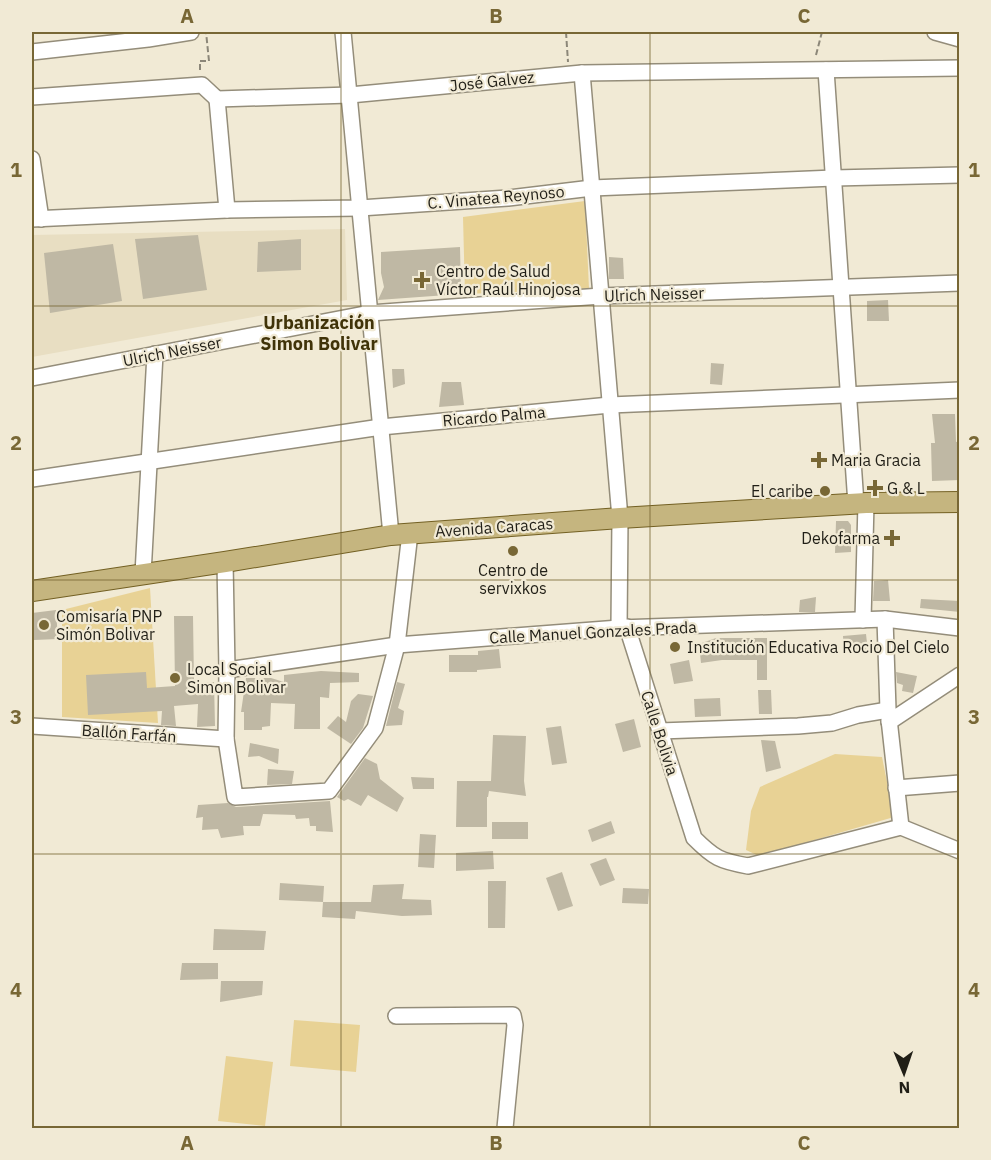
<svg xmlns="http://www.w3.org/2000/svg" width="991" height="1160" viewBox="0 0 991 1160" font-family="'IBM Plex Sans',sans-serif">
  <rect width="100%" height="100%" fill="#f1ead5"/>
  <!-- built -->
  <path fill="#e8dec2" d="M345,229L347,300L32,357V235Z"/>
  <!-- park -->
  <g fill="#e8d295">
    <path d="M585,201L589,289L465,294L463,217Z"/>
    <path d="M150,588L158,723L62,717V610Z"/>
    <path d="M835,754L882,757L894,817L759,856L746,850L751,811L760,787Z"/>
    <path d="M294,1020L360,1025L356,1072L290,1066Z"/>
    <path d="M226,1056L273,1062L265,1126L218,1121Z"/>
  </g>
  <!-- building -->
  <g fill="#bfb8a4">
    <path d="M198,235L207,290L143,299L135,239Z"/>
    <path d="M301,239V270L257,272L258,242Z"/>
    <path d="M113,244L122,301L50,313L44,253Z"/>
    <path d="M460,247L461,294L378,300L384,287L381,273V252Z"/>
    <path d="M609,257L623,258L624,279H609Z"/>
    <path d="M888,300L889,321H867V301Z"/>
    <path d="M711,363L724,364L722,385L710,384Z"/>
    <path d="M392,369H404L405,384L393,388Z"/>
    <path d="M442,382H461L464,405L439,407Z"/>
    <path d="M932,414H955L956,442L960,441V480L932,481L931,443H935Z"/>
    <path d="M836,521H848L851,525V552L835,553Z"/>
    <path d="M888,580L890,601H873L874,581Z"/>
    <path d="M816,597L815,612H799L800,600Z"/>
    <path d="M921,599L960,601V612L920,608Z"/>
    <path d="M56,610L58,639L34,640V637H32V613Z"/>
    <path d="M174,616H193L194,684L214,682L215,726L197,727L198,704L174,706L176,726L161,725L162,711L88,715L86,675L146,672L147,688L175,686Z"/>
    <path d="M866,634L868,652L855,653V651L844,652L843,636Z"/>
    <path d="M716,638H767V680H757V660H722L701,663L699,644Z"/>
    <path d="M499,649L501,668L477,670V672H449V655H478V651Z"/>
    <path d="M689,660L693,681L674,684L670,664Z"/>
    <path d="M321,671L359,673V682L330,683L329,698L320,697V729H294L295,704L271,703L270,726L262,727V730H244V712H241L246,678H271L284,682V675Z"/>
    <path d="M896,672L917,676L913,693L902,691L903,685L897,683Z"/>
    <path d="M397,682L405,684L398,708L404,711L402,725L386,726Z"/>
    <path d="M758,690H771L772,714H759Z"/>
    <path d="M358,694L373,696L363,728L351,744L327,728L338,716L346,722L351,701Z"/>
    <path d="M720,698L721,716L695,717L694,699Z"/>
    <path d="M634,719L641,747L623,752L615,724Z"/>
    <path d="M561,726L567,763L552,765L546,728Z"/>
    <path d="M493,735L526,736L524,781L526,796L489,791L488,797H487V827H456L457,781H491Z"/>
    <path d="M761,740L775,741L781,768L766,772Z"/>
    <path d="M250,743L279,749L278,764L259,756L248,757Z"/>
    <path d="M365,758L377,764L380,779L404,798L397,812L368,795L361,806L348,799L344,801L337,797Z"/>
    <path d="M268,769L294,771L292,784L267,785Z"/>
    <path d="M411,777L434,778V789H413Z"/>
    <path d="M330,801L333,832L316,831V826H310L309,818L296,819L295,815L263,814L260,826H243L244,835L221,838L218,829L202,830L203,817L196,818L198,805L228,803L236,807Z"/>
    <path d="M611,821L615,833L592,842L588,830Z"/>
    <rect x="492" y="822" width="36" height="17"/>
    <path d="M420,834L436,835L434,868L418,867Z"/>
    <path d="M493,851L494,869L456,871V853Z"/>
    <path d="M606,858L615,880L600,886L590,864Z"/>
    <path d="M562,872L573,906L558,911L546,878Z"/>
    <path d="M488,881H506L505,928H488Z"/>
    <path d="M280,883L324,886L323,902L279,900Z"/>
    <path d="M404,884L402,899L431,900L432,915L402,916L356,911L355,919L322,917L323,902H371L373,885Z"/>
    <path d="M623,888L649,889L648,904L622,903Z"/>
    <path d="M214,929L266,931L264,950H213Z"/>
    <path d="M182,963H218V979L180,980Z"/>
    <path d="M221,981H263L262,995L220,1002Z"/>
  </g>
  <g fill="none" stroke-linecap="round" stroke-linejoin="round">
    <!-- minor casing -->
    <g stroke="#948d7a" stroke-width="18">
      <g id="minor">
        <path d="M343,32L391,535"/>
        <path d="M935,32L960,39"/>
        <path d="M32,52L148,39L191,32"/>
        <path d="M826,70L856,504"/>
        <path d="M582,73L620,518L619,628"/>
        <path d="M32,97L202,85L217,99L350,95L582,73L960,68"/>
        <path d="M217,99L227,210"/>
        <path d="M32,159L41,219"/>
        <path d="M32,219L227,210L360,208L508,198L592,188L834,178L960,175"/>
        <path d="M32,378L370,313L601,296L960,283"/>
        <path d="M32,479L381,427L610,405L960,390"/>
        <path d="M225,562L227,670L226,739L235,797L329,791L375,728L397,645L410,533"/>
        <path d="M143,574L155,354"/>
        <path d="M885,619L888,710L901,827"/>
        <path d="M863,620L866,503"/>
        <path d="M627,627L694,838C714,858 720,861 748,866L901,827L960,851"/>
        <path d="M227,670L397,645L619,628L885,619L960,628"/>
        <path d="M889,722L960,675"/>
        <path d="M32,726L226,739"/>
        <path d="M660,731L798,726L832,723L858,715L888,710"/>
        <path d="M896,788L960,783"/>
        <path d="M396,1016L513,1015L515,1025L505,1128"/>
      </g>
    </g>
    <!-- major casing -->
    <g stroke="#736023" stroke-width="22">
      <path id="major" d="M32,591L225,562L391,535L620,518L866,503L960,502"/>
    </g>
    <!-- path -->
    <g stroke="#8c8779" stroke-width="2" stroke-dasharray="6 3" stroke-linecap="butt">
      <path d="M566,32L568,62"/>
      <path d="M816,55L822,32"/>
      <path d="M200,70V61H209L206,32"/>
    </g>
    <!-- minor -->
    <use href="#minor" stroke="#fff" stroke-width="15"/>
    <!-- major -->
    <use href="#major" stroke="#c5b57f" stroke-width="20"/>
  </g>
  <!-- grid -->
  <path fill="none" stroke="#786735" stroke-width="1.5" stroke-opacity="0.55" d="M341,32V1128M650,32V1128M32,306H960M32,580H960M32,854H960"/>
  <!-- markers -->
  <g fill="#786735" stroke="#f1ead5" stroke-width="2">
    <path d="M419 271h6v6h6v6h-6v6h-6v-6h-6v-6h6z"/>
    <path d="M816 451h6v6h6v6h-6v6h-6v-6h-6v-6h6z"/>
    <path d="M872 479h6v6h6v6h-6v6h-6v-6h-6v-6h6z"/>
    <circle cx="825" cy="491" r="6"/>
    <path d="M889 529h6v6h6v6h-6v6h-6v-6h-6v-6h6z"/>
    <circle cx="513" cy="551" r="6"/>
    <circle cx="44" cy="625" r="6"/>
    <circle cx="675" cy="647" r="6"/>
    <circle cx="175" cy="678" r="6"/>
  </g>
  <g text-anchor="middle" stroke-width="4.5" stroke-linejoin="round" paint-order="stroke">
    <!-- street labels -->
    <g font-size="16" fill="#211f17" stroke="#f1ead5">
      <text transform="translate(492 81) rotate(-6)" y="6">José Galvez</text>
      <text transform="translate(496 197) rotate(-5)" y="6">C. Vinatea Reynoso</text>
      <text transform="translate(654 294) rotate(-2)" y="6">Ulrich Neisser</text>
      <text transform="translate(172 351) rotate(-11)" y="6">Ulrich Neisser</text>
      <text transform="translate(494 416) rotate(-5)" y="6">Ricardo Palma</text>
      <text transform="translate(494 527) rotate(-4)" y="6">Avenida Caracas</text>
      <text transform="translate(593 632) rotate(-3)" y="6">Calle Manuel Gonzales Prada</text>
      <text transform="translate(129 733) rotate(4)" y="6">Ballón Farfán</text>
      <text transform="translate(660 733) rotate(72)" y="6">Calle Bolivia</text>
    </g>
    <!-- poi labels -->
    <g font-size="16" fill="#211f17" stroke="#f1ead5" text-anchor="start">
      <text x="436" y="277">Centro de Salud<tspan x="436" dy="18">Víctor Raúl Hinojosa</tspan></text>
      <text x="831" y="466">Maria Gracia</text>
      <text x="887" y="494">G &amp; L</text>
      <text x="813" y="497" text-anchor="end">El caribe</text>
      <text x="880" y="544" text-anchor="end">Dekofarma</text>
      <text x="513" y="576" text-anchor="middle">Centro de<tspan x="513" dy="18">servixkos</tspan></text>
      <text x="56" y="622">Comisaría PNP<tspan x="56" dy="18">Simón Bolivar</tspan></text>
      <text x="687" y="653">Institución Educativa Rocio Del Cielo</text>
      <text x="187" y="675">Local Social<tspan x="187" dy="18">Simon Bolivar</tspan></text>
    </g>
    <!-- neighbourhood labels -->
    <g font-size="18" font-weight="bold" fill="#403309" stroke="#f1ead5">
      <text x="319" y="329">Urbanización<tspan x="319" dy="21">Simon Bolivar</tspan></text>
    </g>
  </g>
  <!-- border -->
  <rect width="991" height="1160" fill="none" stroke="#f1ead5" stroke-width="66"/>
  <!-- north arrow -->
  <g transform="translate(904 1073) rotate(178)" stroke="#f1ead5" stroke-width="4.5" paint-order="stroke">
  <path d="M0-4.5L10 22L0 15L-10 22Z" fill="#211f17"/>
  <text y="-9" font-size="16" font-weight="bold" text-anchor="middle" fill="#211f17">N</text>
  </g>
  <rect x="33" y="33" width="925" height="1094" fill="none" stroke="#786735" stroke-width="2"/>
  <g font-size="20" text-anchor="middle" font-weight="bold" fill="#786735">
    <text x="187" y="23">A</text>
    <text x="496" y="23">B</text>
    <text x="804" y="23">C</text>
    <text x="16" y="177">1</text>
    <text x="974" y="177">1</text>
    <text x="16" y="450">2</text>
    <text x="974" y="450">2</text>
    <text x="16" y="724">3</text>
    <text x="974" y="724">3</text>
    <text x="16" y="997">4</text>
    <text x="974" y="997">4</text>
    <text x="187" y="1150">A</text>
    <text x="496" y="1150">B</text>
    <text x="804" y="1150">C</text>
  </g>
</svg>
